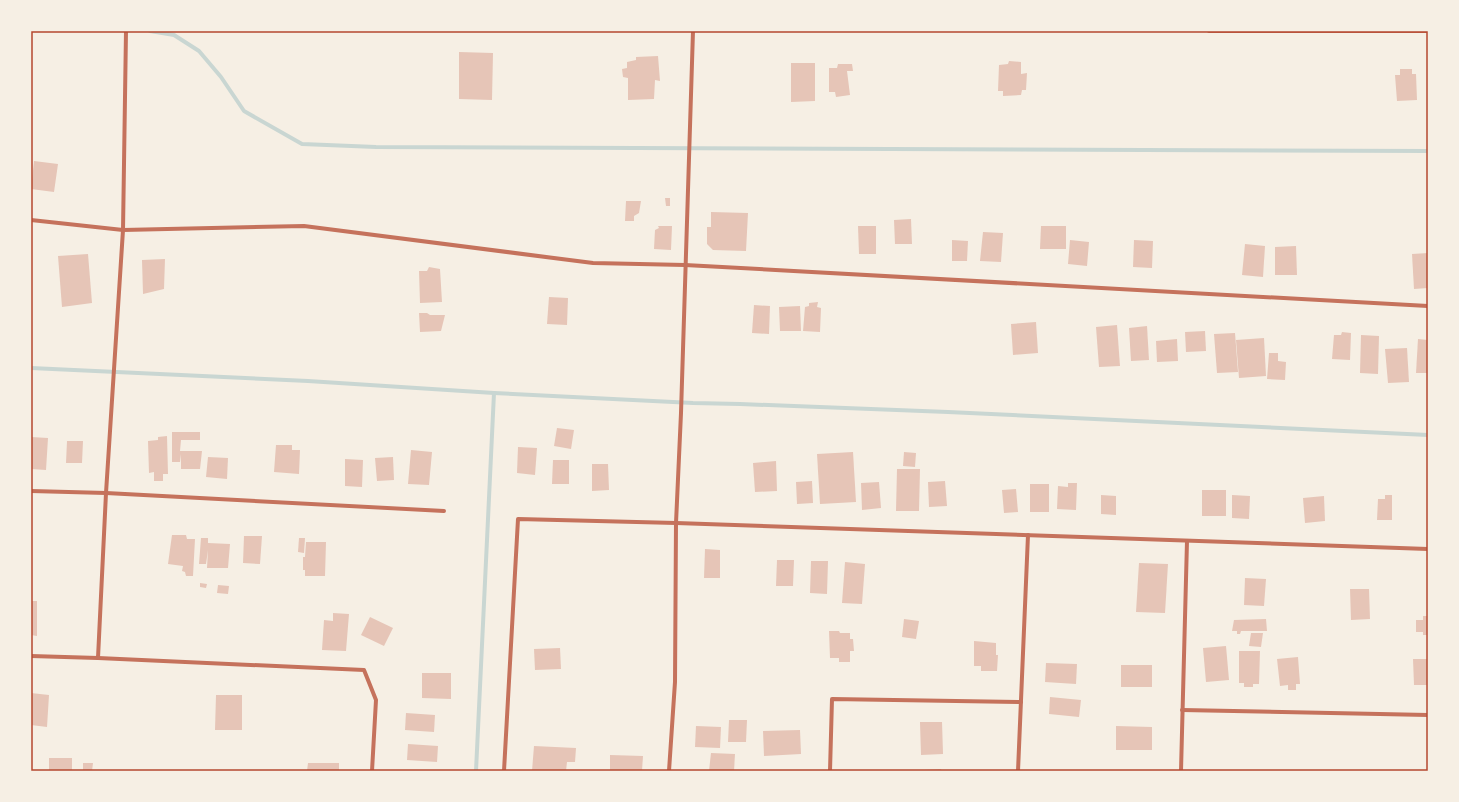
<svg xmlns="http://www.w3.org/2000/svg" width="1459" height="802" viewBox="0 0 1459 802" font-family="Figtree,sans-serif">
  <rect width="100%" height="100%" fill="#f6efe4"/>
  <g fill="none" stroke-linecap="round" stroke-linejoin="round">
    <!-- stream -->
    <g stroke="#c9d6d2" stroke-width="4">
      <path d="M150,31L174,35L199,51L221,77L244,111L302,144L376,147L1428,151"/>
      <path d="M31,368L308,381L494,393L693,403L740,404L948,412L1428,435"/>
      <path d="M476,771L494,393"/>
    </g>
  </g>
  <!-- building -->
  <g fill="#e6c5b7">
    <path d="M459,52L493,53L492,100L459,99Z"/>
    <path d="M658,56L660,81L655,80L654,99L628,100V78L623,77L622,69L627,68V62L636,60V57Z"/>
    <path d="M1009,61L1021,62V74L1027,73L1026,90H1022L1021,95L1003,96V91H998L999,65L1008,64Z"/>
    <path d="M791,63H815V101L791,102Z"/>
    <path d="M838,64H852L853,71H847L850,95L836,97L835,92H829V68H837Z"/>
    <path d="M1400,69H1412V74H1416L1417,100L1397,101L1395,75H1400Z"/>
    <path d="M34,161L58,164L54,192L31,189Z"/>
    <path d="M665,198H670V206H666Z"/>
    <path d="M626,201H641L639,213L634,216V221H625Z"/>
    <path d="M711,212L748,213L746,251L713,250L707,244V227H711Z"/>
    <path d="M911,219L912,244H895L894,220Z"/>
    <path d="M658,226H672L671,250L654,249L655,230L659,228Z"/>
    <path d="M858,226H876V254H859Z"/>
    <path d="M1041,226H1066V249H1040Z"/>
    <path d="M983,232L1003,233L1001,262L980,261Z"/>
    <path d="M952,240L968,241L967,261H952Z"/>
    <path d="M1070,240L1089,242L1087,266L1068,264Z"/>
    <path d="M1134,240L1153,241L1152,268L1133,267Z"/>
    <path d="M1245,244L1265,246L1263,277L1242,275Z"/>
    <path d="M1296,246L1297,275H1275V247Z"/>
    <path d="M1428,253V288L1414,289L1412,254Z"/>
    <path d="M88,254L92,303L62,307L58,256Z"/>
    <path d="M165,259L164,289L143,294L142,260Z"/>
    <path d="M429,267L440,269L442,302L420,303L419,271H427Z"/>
    <path d="M549,297L568,298L567,325L547,324Z"/>
    <path d="M818,302L817,307L821,308L820,332L803,331L805,307L809,306V303Z"/>
    <path d="M754,305L770,306L769,334L752,333Z"/>
    <path d="M800,306L801,331H780L779,307Z"/>
    <path d="M419,313H427L430,315H445L441,331L420,332Z"/>
    <path d="M1036,322L1038,353L1013,355L1011,324Z"/>
    <path d="M1117,325L1120,366L1099,367L1096,327Z"/>
    <path d="M1147,326L1149,360L1131,361L1129,328Z"/>
    <path d="M1205,331L1206,351L1186,352L1185,332Z"/>
    <path d="M1342,332L1351,333L1350,360L1332,359L1334,335H1341Z"/>
    <path d="M1235,333L1238,372L1217,373L1214,334Z"/>
    <path d="M1361,335L1379,336L1378,374L1360,373Z"/>
    <path d="M1264,338L1266,376L1239,378L1236,340Z"/>
    <path d="M1177,339L1178,361L1157,362L1156,341Z"/>
    <path d="M1418,339L1428,340V373H1416Z"/>
    <path d="M1407,348L1409,382L1388,383L1385,349Z"/>
    <path d="M1269,353H1278V361L1286,362L1285,380L1267,379Z"/>
    <path d="M557,428L574,430L571,449L554,446Z"/>
    <path d="M172,432H200V440H181L180,451H202L200,469H181V454L180,462H172Z"/>
    <path d="M167,436L168,474H163V481H154V472L149,473L148,441L158,440V437Z"/>
    <path d="M31,437L48,438L46,470L31,469Z"/>
    <path d="M67,441H83L82,463H66Z"/>
    <path d="M276,445H292V450H300L299,474L274,472Z"/>
    <path d="M518,447L537,448L535,475L517,473Z"/>
    <path d="M411,450L432,452L429,485L408,484Z"/>
    <path d="M853,452L856,502L820,504L817,454Z"/>
    <path d="M904,452L916,453L915,467L903,466Z"/>
    <path d="M208,457L228,458L227,479L206,477Z"/>
    <path d="M393,457L394,480L377,481L375,458Z"/>
    <path d="M345,459L363,460L362,487L345,486Z"/>
    <path d="M553,460H569V484H552Z"/>
    <path d="M776,461L777,491L755,492L753,463Z"/>
    <path d="M592,464H608L609,490L592,491Z"/>
    <path d="M897,469H920L919,511H896Z"/>
    <path d="M812,481L813,503L797,504L796,482Z"/>
    <path d="M945,481L947,506L929,507L928,482Z"/>
    <path d="M879,482L881,508L862,510L861,483Z"/>
    <path d="M1068,483H1077L1076,510L1057,509L1058,486L1068,487Z"/>
    <rect x="1030" y="484" width="19" height="28"/>
    <path d="M1016,489L1018,512L1004,513L1002,490Z"/>
    <rect x="1202" y="490" width="24" height="26"/>
    <path d="M1101,495L1116,496V515L1101,514Z"/>
    <path d="M1232,495L1250,496L1249,519L1232,518Z"/>
    <path d="M1385,495H1392V520H1377L1378,499H1385Z"/>
    <path d="M1324,496L1325,521L1305,523L1303,498Z"/>
    <path d="M172,535H186L187,539H195L193,576H186L185,572L182,571L183,566L168,564Z"/>
    <path d="M244,536H262L260,564L243,563Z"/>
    <path d="M201,538H208V543L230,544L228,568H207L208,550L206,564H199Z"/>
    <path d="M299,538H305L304,553L298,552Z"/>
    <path d="M306,542H326L325,576H305V570H303V557H305Z"/>
    <path d="M705,549L720,550V578H704Z"/>
    <path d="M777,560H794L793,586H776Z"/>
    <path d="M811,561H828L827,594L810,593Z"/>
    <path d="M845,562L865,564L862,604L842,603Z"/>
    <path d="M1139,563L1168,564L1165,613L1136,612Z"/>
    <path d="M1245,578L1266,579L1264,606L1244,605Z"/>
    <path d="M200,583L207,584L206,588L200,587Z"/>
    <path d="M218,585L229,586L228,594L217,593Z"/>
    <path d="M1350,589H1369L1370,619L1351,620Z"/>
    <path d="M31,601H37V636L31,635Z"/>
    <path d="M333,613L349,614L346,651L322,650L324,620L333,621Z"/>
    <path d="M1423,616H1428V635H1423V632H1416V620H1423Z"/>
    <path d="M370,617L393,628L384,646L361,635Z"/>
    <path d="M904,619L919,621L916,639L902,637Z"/>
    <path d="M1266,619L1267,631H1241L1240,634H1237V631H1232L1234,620Z"/>
    <path d="M829,631H839L840,633H850V639H853L854,651H850V662H839V658H830Z"/>
    <path d="M1251,633H1263L1261,647L1249,646Z"/>
    <path d="M974,641L996,643V655H998L997,671H981V666H974Z"/>
    <path d="M1226,646L1229,680L1206,682L1203,648Z"/>
    <path d="M560,648L561,669L535,670L534,649Z"/>
    <path d="M1239,651H1260L1259,684H1253V687H1244V683H1239Z"/>
    <path d="M1298,657L1300,684H1296V690H1288V685L1280,686L1277,659Z"/>
    <path d="M1413,659H1428V685H1414Z"/>
    <path d="M1046,663L1077,664L1076,684L1045,682Z"/>
    <rect x="1121" y="665" width="31" height="22"/>
    <path d="M422,673H451V699L422,698Z"/>
    <path d="M31,693L49,695L47,727L31,725Z"/>
    <path d="M216,695H242V730H215Z"/>
    <path d="M1050,697L1081,700L1079,717L1049,714Z"/>
    <path d="M406,713L435,715L434,732L405,730Z"/>
    <path d="M729,720H747L746,742H728Z"/>
    <path d="M920,722H942L943,754L921,755Z"/>
    <path d="M696,726L721,727L720,748L695,747Z"/>
    <path d="M1116,726L1152,727V750H1116Z"/>
    <path d="M800,730L801,754L764,756L763,731Z"/>
    <path d="M408,744L438,746L437,762L407,760Z"/>
    <path d="M534,746L576,748L575,762H567L566,771H532Z"/>
    <path d="M711,753L735,754L734,771H709Z"/>
    <path d="M610,755L643,756L642,771H610Z"/>
    <rect x="49" y="758" width="23" height="13"/>
    <path d="M83,763H93L92,771H83Z"/>
    <path d="M308,763H339V771H307Z"/>
    <path d="M941,769L942,771H924V770Z"/>
  </g>
  <g fill="none" stroke-linecap="round" stroke-linejoin="round">
    <!-- minor -->
    <g stroke="#c5725c" stroke-width="4">
      <path d="M1209,31H1428"/>
      <path d="M31,220L123,230L304,226L593,263L685,265L1428,306"/>
      <path d="M31,491L106,493L444,511"/>
      <path d="M31,656L98,658L106,493L123,230L126,31"/>
      <path d="M98,658L364,670L376,700L372,771"/>
      <path d="M1182,710L1428,715"/>
      <path d="M504,771L518,519L676,523L1428,549"/>
      <path d="M669,771L675,682L676,523L681,413L693,31"/>
      <path d="M830,771L832,699L1021,702"/>
      <path d="M1018,771L1028,535"/>
      <path d="M1181,771L1187,541"/>
    </g>
  </g>
  <!-- border -->
  <rect width="1459" height="802" fill="none" stroke="#f6efe4" stroke-width="64"/>
  <rect x="32" y="32" width="1395" height="738" fill="none" stroke="#b5482f" stroke-width="1.5"/>
</svg>
